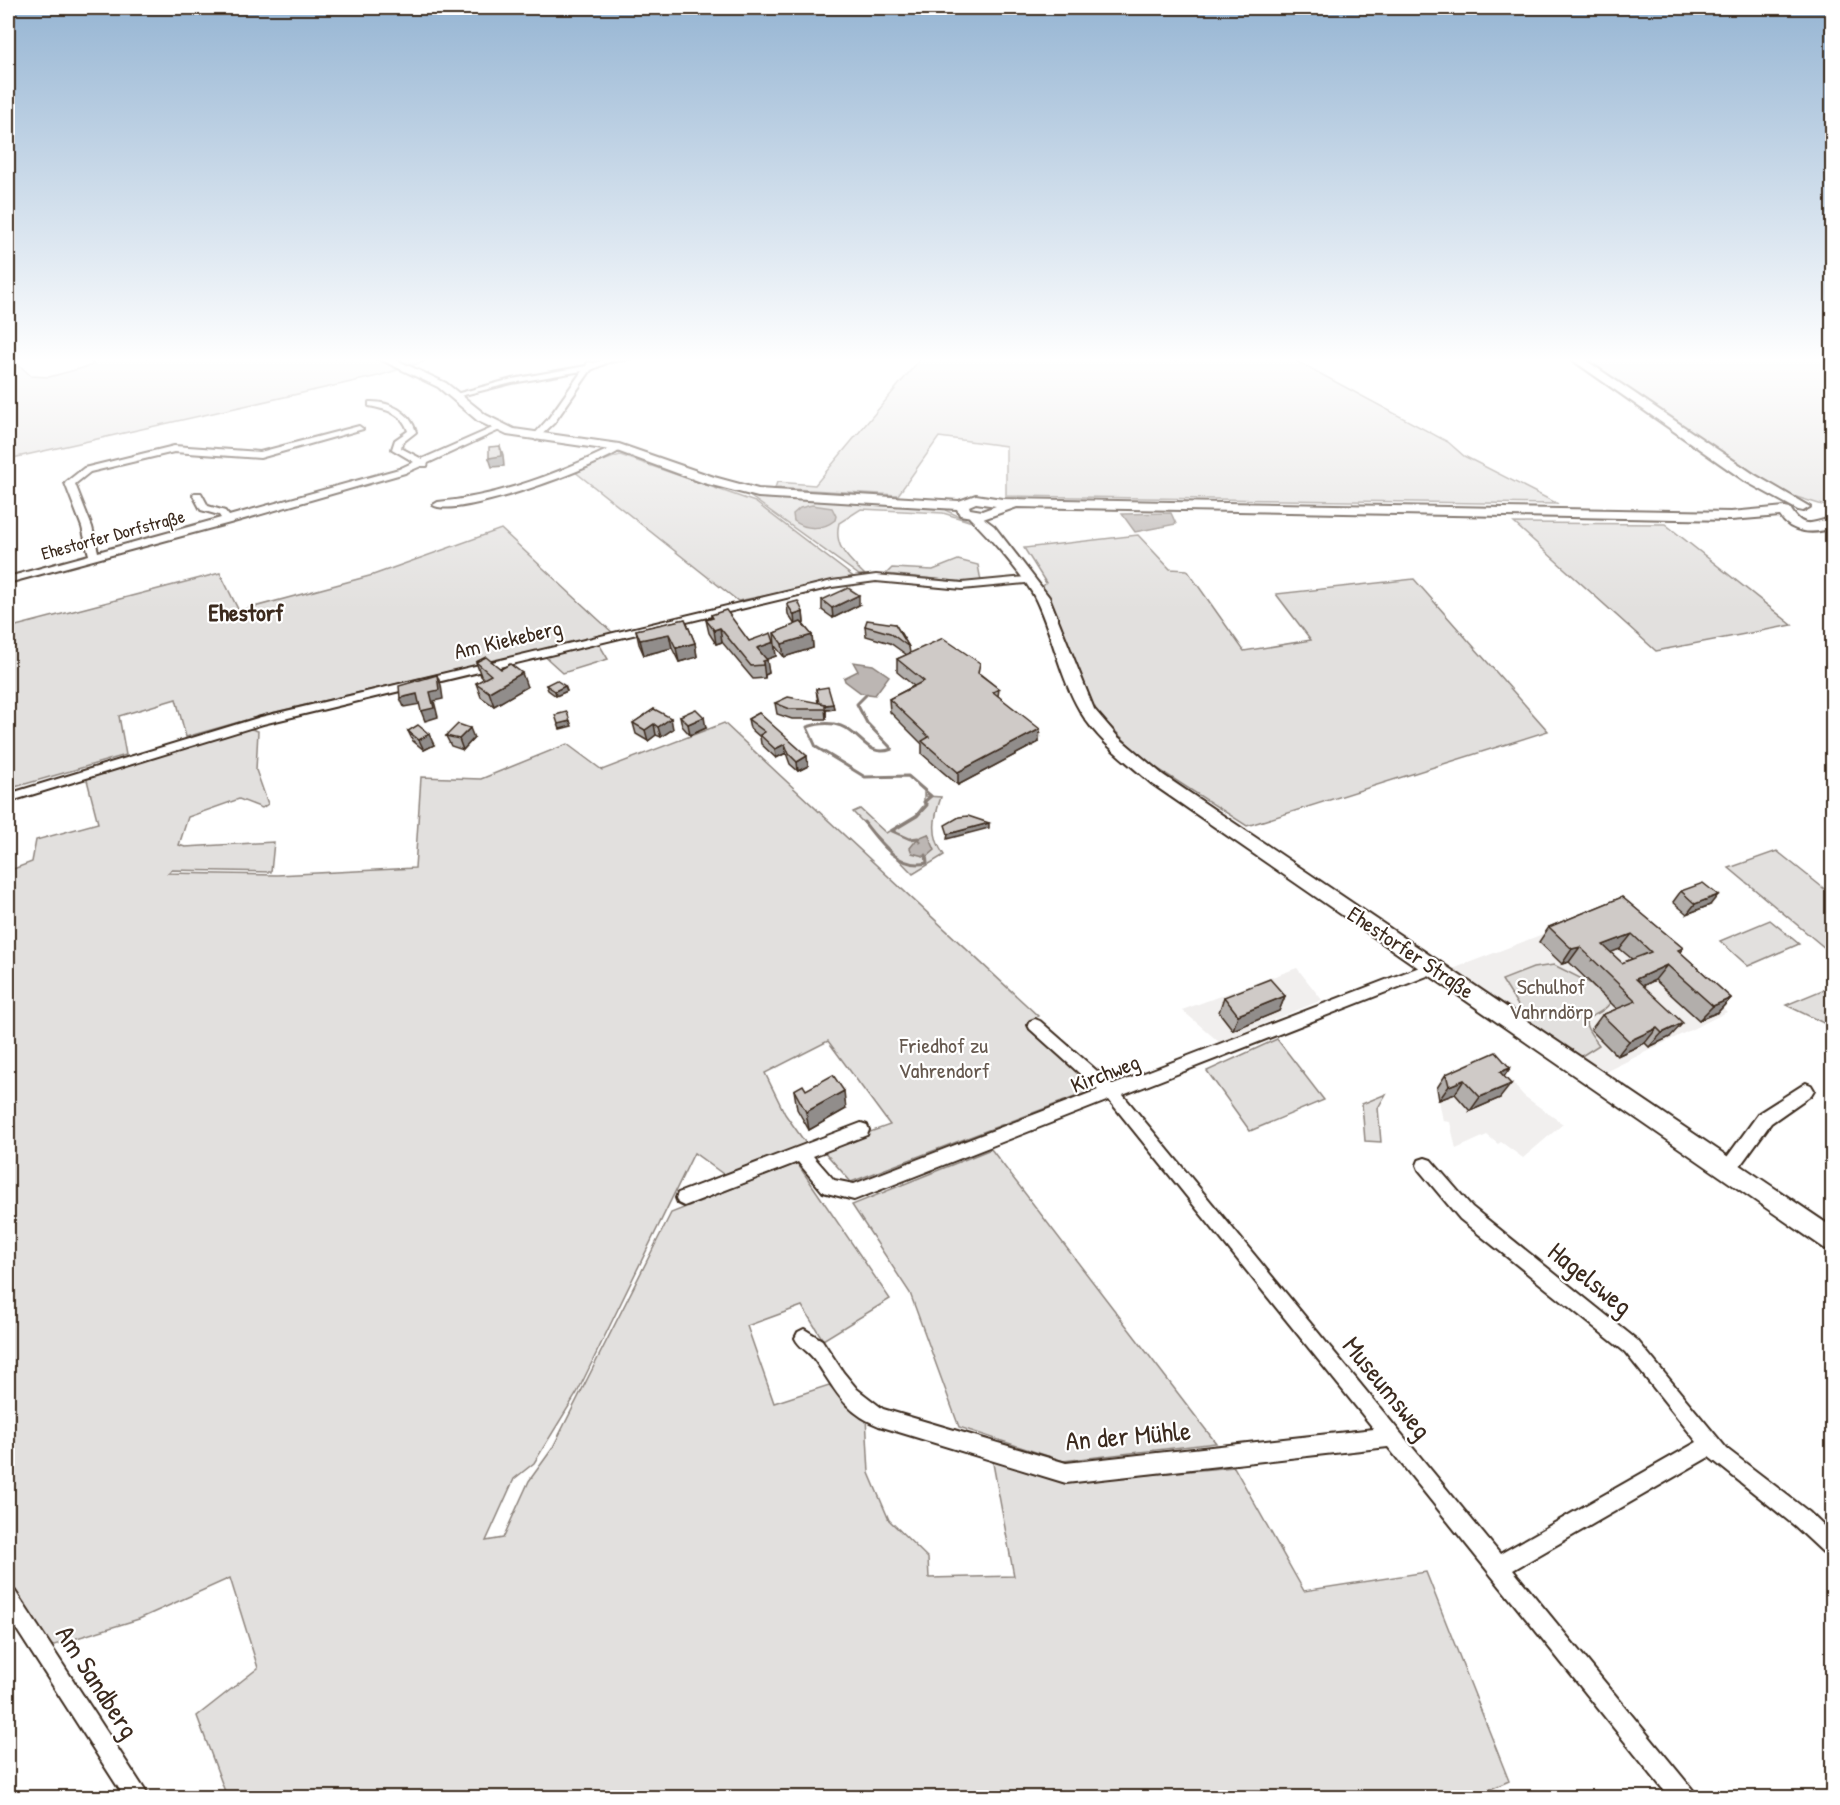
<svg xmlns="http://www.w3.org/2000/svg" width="1840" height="1805" viewBox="0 0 1840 1805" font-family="'Patrick Hand',sans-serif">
  <rect width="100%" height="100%" fill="#fff"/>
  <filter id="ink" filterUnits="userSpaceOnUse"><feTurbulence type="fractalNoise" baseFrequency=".0167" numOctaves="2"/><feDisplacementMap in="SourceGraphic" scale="12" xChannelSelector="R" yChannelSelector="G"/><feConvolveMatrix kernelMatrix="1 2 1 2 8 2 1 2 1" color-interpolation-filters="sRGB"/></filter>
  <g filter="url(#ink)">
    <!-- built -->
    <g fill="#f1efee">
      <path d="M1618,905L1727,1012L1603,1073L1450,970Z"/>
      <path d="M1297,968L1322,1000L1219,1042L1182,1010Z"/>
      <path d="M1495,1063L1524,1096L1563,1124L1523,1158L1501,1142L1498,1144L1487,1135L1456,1149L1450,1122L1443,1121L1439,1100L1455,1094Z"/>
    </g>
    <!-- green -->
    <g fill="#e2e0de" stroke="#8e857e" stroke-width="1.5">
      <path d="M58,357H439L378,376L8,459V369L20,366L31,376L49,377L94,365L87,359Z"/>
      <path d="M922,357H1139L1156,360L1158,358L1176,361L1174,357H1289L1448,442L1464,456L1558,504L1006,496V446L939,437L898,495L775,488L777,482L815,485Z"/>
      <path d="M1577,357H1832V508L1777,491Z"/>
      <path d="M620,455L755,502L855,578L738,601L574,471Z"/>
      <path d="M755,494L946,508L947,511L972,522L943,513L861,509L839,523C833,547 849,559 865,575H859L751,497Z"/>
      <path d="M1514,523L1665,524L1792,625L1656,651Z"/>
      <path d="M501,529L613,633L271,713L186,737L176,699L119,716L126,755L8,789V628L220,573L239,611L373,575Z"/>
      <path d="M1138,535L1170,569L1187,570L1244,651L1311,640L1276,594L1414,579L1548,731L1247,826L1144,760L1096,712L1046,598L1048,594L1042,587L1046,583L1024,548Z"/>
      <path d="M958,560L978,565L981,581L965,582L886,574L892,568L933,570Z"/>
      <path d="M596,639L608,659L563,673L540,652Z"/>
      <path d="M724,723L1038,1016L1028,1024L1096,1089L851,1182L822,1149L890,1125L828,1041L765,1073L785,1114L807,1145L730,1179L694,1153L577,1393L534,1463L514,1479L486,1541L503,1538L529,1481L552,1449L671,1213L797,1163L890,1299L823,1340L802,1306L747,1326L774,1403L829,1385L866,1417L869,1473L889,1520L928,1558L929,1578L1014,1576L992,1458L1066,1482L1234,1467L1304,1591L1426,1572L1509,1781L1470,1798L227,1797L197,1716L258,1668L230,1578L139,1619L51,1646L21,1611L8,1582V871L32,862L36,840L98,823L86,776L248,728L258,731L256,770L268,804L262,808L239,799L188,817L179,845L185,847L274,842L271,872L171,870L168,873L277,875L415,868L421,777L481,779L567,744L602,770Z"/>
      <path d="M924,793L926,796L941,797C934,818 930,835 944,855L913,874L853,812L860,809L886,833L916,815L924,805Z"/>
      <path d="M1777,851L1832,895V954L1729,868Z"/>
      <path d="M1770,920L1799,944L1748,966L1720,941Z"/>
      <path d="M1554,965L1590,983L1610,1003C1597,1023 1570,1009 1599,1045L1580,1057L1527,1020L1502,980L1533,968Z"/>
      <path d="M1832,986V1027L1786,1005Z"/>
      <path d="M1277,1039L1324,1100L1250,1131L1207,1071Z"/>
      <path d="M1386,1094L1378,1108L1381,1142L1365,1141L1362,1104Z"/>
      <path d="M991,1149L1216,1443L1063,1461L959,1427L910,1293L852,1205Z"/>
    </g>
    <!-- water -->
    <g fill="#bcb6b3" stroke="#887e77" stroke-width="1.5">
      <path d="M812,505L832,508L836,516L835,520C823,530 806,530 794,521L793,514L800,508Z"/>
      <path d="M1171,513L1176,524L1135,532L1122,514Z"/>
      <path d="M853,662L873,665L889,676L875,695L861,693L845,681L844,678L858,671Z"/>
      <path d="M928,834L935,850L927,857L912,853L910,848L918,838Z"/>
    </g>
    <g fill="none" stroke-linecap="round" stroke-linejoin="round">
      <!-- stream -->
      <g stroke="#887e77" stroke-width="3">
        <path d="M867,694L857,704L867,723L892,749C858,762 861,710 807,727L816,747L865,777L908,776L931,796L924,802L927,805L917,816L892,831L910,839L918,838L920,842"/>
        <path d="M864,822C879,842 899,870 927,863L926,855"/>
      </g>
      <!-- minor casing -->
      <g stroke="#3b2a1e" stroke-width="4">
        <g id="minor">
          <path d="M641,357L609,362L591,370L554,423L536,440L532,437L548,419L582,371L512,383L456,397L452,395L512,379L586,366L588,362L594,363L611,357Z"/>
          <path d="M369,402C389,401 411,412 416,432L402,443L401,448L422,459L497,426L504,428L428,463L427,466H421L405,473L230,523L8,583V577L89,555L82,527L65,483L84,468L174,446L260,452L359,426L363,429L260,458L174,452L90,472L75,484L92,527L98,552L221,518L219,515L201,510L193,495L195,493H201L208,506L225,511L229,516L399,469L414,462L392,449L395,440L408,431C403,413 385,409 369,406Z"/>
          <path d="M616,446L623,448C602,466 455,520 433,505L438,502C502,496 558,473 616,446Z"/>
          <path d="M876,575L962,583L1026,577L1031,580L1026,583L962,589L876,581L832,587L263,724L8,802V794L261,717L832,581Z"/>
          <path d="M1435,961L1440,963L1442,967L1440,971L1123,1095L1500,1554L1697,1442L1625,1352L1460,1219L1419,1170L1417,1165L1419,1160L1425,1158L1431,1160L1472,1207L1637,1340L1727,1449L1809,1512L1832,1534V1557L1825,1554L1795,1526L1709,1457L1513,1570L1693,1790L1696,1798H1670L1388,1447L1066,1483L879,1426C842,1411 835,1388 814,1359C808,1351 799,1347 795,1338L798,1332L804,1329L822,1340L843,1372L857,1389L883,1409L1066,1463L1374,1429L1109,1100L854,1200L823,1192L798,1162L684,1206L678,1203L676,1198L678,1193L861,1123L867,1125L869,1130L867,1135L813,1156L834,1180L854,1184L1098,1090L1030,1029L1028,1025L1030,1021L1035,1019L1040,1021L1113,1085Z"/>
          <path d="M1806,1083L1811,1085L1814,1090L1811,1095L1771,1123L1734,1174L1728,1176L1722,1174L1720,1169L1722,1164L1759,1113Z"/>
          <path d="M8,1588L15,1591L150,1798H125L8,1616Z"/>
        </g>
      </g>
      <!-- tertiary casing -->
      <g stroke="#3b2a1e" stroke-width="4">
        <path id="tertiary" d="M974,511L994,526L1049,597L1094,709L1118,737L1163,775L1832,1227V1251L1824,1248L1151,783C1126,761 1097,740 1080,711C1060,677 1053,636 1036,600C1027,579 987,534 970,518L968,515Z"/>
      </g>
      <!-- secondary casing -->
      <g stroke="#3b2a1e" stroke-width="4">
        <g id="secondary">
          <path d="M375,357H390L446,383L486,415L514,429L619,444L714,477L758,489L959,501L976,495L1002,499L1731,512L1785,507L1790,508C1803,531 1812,522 1832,518V528C1815,534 1791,534 1780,516L1731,520L1017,507L983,519L960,515L957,509L758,497L704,483L617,451L507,435L478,421L438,387ZM976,503L996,506L982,511L970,509L969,506Z"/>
          <path d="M1568,357H1581L1755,475L1810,507L1803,511L1798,510L1745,481Z"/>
        </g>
      </g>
      <!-- minor -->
      <use href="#minor" fill="#fff" fill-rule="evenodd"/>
      <!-- tertiary -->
      <use href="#tertiary" fill="#fff" fill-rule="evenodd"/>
      <!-- secondary -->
      <use href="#secondary" fill="#fff" fill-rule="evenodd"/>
    </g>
    <!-- wall -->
    <g fill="#b2aeab" stroke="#3b2a1e" stroke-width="1.5" fill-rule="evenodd">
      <path d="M822,600L859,605L833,618L822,610Z"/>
      <path d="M787,604L803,612L804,623H802L812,635L813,648L784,657L775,646L774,633L795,625L788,614Z"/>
      <path d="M711,615L749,641L774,642L776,656L766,659L769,673L765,675V678L753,679L722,642L716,644L709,633L706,620L711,618Z"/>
      <path d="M685,619L695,643L697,657L679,662L672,648L644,655L639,644L636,630Z"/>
      <path d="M895,624L909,647L910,653L980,674L999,689L998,696L1039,742L958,785L922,754V744L890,712L889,699L914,686L897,672V659L907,655L890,643L866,636L865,626Z"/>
      <path d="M476,662L501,669L527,687L494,706L481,697L476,683L484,679L481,676Z"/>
      <path d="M546,685L565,686L567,691L556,696L548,690Z"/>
      <path d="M816,689L833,704L834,709L826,710V719H792L777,714L775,703H818Z"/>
      <path d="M654,709L673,729L661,737L656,735L648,741L636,734L633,723Z"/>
      <path d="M759,713L808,766L798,771L790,764L786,753L776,758L761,744L760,737L750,728L748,719Z"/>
      <path d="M680,716L706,728L690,735L682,726Z"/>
      <path d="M408,731L434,745L424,750L413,741Z"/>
      <path d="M446,736L474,738L463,750L451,746Z"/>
      <path d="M1681,891L1710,905L1687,914L1673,902Z"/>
      <path d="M1622,897L1683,948L1680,952L1731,998L1718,1012L1699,1020L1655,980L1643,986L1670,1037L1649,1047L1645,1043L1617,1056L1591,1030L1602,1015L1617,1009L1569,962L1562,964L1539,942L1549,927ZM1620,949L1632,959L1622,963L1610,952Z"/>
      <path d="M1285,996L1279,1011L1233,1030L1219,1012L1224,997Z"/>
      <path d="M1510,1068L1504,1076L1500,1098L1470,1111L1455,1094L1439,1100L1437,1088L1446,1074Z"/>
      <path d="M794,1090L846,1109L809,1130L797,1109Z"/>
    </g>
    <!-- shaded-wall -->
    <g fill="#918d8b" stroke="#3b2a1e" stroke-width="1.5">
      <path d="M500,446L503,455L504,466L492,467L489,458Z"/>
      <path d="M859,595V605L833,618L832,608Z"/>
      <path d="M803,612L804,623L795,625L794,615Z"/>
      <path d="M720,628L722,642L716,644L714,630Z"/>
      <path d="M669,634L672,648L644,655L640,640Z"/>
      <path d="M812,635L813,648L784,657L782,644Z"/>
      <path d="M774,642L776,656L759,662L757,648Z"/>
      <path d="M695,643L697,657L679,662L676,648Z"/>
      <path d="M767,660L769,673L765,675V678L763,661Z"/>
      <path d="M522,673L527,687L494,706L489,692Z"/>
      <path d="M437,675L441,685L443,699L434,701L438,717L425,721L421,711Z"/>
      <path d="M565,686L567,691L556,696L555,691Z"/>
      <path d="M417,694L421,704L404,707L400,698Z"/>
      <path d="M833,704L834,709L826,710V719L825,709L820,706Z"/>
      <path d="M704,717L706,728L690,735L688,724Z"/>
      <path d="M671,718L673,729L661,737L658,727Z"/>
      <path d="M570,721L572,726L560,729L558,724Z"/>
      <path d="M654,724L656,735L648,741L645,730Z"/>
      <path d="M470,728L474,738L463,750L459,739Z"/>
      <path d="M1040,729L1039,742L958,785V772Z"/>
      <path d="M429,734L434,745L424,750L419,740Z"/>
      <path d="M785,744L786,753L776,758L775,749Z"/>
      <path d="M807,756L808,766L798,771L797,762Z"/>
      <path d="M989,823V828L947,839L948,834Z"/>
      <path d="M1718,895L1710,905L1687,914L1695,904Z"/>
      <path d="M1632,934L1620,949L1592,960L1603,945Z"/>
      <path d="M1580,947L1569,962L1562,964L1572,949Z"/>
      <path d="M1667,965L1655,980L1627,993L1636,979Z"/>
      <path d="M1285,996L1279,1011L1233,1030L1238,1015Z"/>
      <path d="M1731,998L1718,1012L1699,1020L1713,1006Z"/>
      <path d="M1683,1023L1670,1037L1649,1047L1662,1033Z"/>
      <path d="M1657,1028L1645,1043L1617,1056L1629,1041Z"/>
      <path d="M1510,1068L1500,1082V1072Z"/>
      <path d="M1464,1080L1455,1094L1439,1100L1449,1086Z"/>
      <path d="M1511,1084L1500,1098L1470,1111L1480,1097Z"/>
      <path d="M844,1091L846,1109L809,1130L806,1112Z"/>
    </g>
    <!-- building -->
    <g fill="#cfcac7" stroke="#3b2a1e" stroke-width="1.5" fill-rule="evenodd">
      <path d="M500,446L501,456L489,458V447Z"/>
      <path d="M848,588L859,595L832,608L822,600Z"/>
      <path d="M798,601L803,612L794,615L787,604Z"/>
      <path d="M726,610L749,641L771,633L774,642L757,648L767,660L763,661V665L751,666L720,628L714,630L706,620L713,618L711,615Z"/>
      <path d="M685,619L695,643L676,648L669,634L640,640L636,630Z"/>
      <path d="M867,620L895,624L909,647L890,633L865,626Z"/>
      <path d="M801,622L812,635L782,644L774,633Z"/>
      <path d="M943,638L980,663L978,673L999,689L993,692L1040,729L958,772L922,741L929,737L889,699L924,681L897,659Z"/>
      <path d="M486,657L501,669L510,664L522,673L489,692L476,683L491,675L476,662Z"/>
      <path d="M437,675L439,690L430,692L434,708L421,711L417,694L400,698L399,686Z"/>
      <path d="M556,680L565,686L555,691L546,685Z"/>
      <path d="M828,687L833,704L825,705V704L819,703L816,689Z"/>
      <path d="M788,697L825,704V709H790L775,703Z"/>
      <path d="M654,709L671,718L658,727L654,724L645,730L633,723Z"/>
      <path d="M696,709L704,717L688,724L680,716Z"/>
      <path d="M567,712L570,721L558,724L555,715Z"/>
      <path d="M759,713L807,756L797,762L789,754L785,744L775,749L760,735L765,732L748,719Z"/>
      <path d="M458,724L470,728L459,739L446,736Z"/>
      <path d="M418,725L429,734L419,740L408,731Z"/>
      <path d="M968,816L989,823L948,834L945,825L959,817Z"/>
      <path d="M1703,883L1718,895L1695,904L1681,891Z"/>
      <path d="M1622,897L1683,948L1678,950L1731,998L1713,1006L1667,965L1636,979L1683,1023L1662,1033L1657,1028L1629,1041L1602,1015L1636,1001L1580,947L1572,949L1549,927ZM1632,934L1651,952L1622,963L1603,945Z"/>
      <path d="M1270,979L1285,996L1238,1015L1224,997Z"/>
      <path d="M1496,1052L1510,1068L1500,1072L1511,1084L1480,1097L1464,1080L1449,1086L1446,1074Z"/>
      <path d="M833,1075L844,1091L806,1112L794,1090L803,1085L806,1090Z"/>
    </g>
  </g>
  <!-- sky -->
  <linearGradient id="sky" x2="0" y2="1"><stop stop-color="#96b5d3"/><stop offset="0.59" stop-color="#fff"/><stop offset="1" stop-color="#fff" stop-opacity="0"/></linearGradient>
  <rect width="1840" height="610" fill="url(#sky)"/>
  <g text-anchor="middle" stroke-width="4.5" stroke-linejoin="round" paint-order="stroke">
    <!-- far-street labels -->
    <g font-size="18" fill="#3b2a1e" stroke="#fff">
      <text transform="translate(113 535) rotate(-15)" y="6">Ehestorfer Dorfstraße</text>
    </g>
    <!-- street labels -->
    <g font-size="22" fill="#3b2a1e" stroke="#fff">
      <text transform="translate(508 639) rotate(-13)" y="8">Am Kiekeberg</text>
      <text transform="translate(1411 952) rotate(34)" y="8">Ehestorfer Straße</text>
      <text transform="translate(1105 1073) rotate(-21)" y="8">Kirchweg</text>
    </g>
    <!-- park labels -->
    <g font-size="22" fill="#65584e" stroke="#fff">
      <text x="1551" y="994">Schulhof<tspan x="1551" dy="25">Vahrndörp</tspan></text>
      <text x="944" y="1053">Friedhof zu<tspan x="944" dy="25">Vahrendorf</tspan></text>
    </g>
    <!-- far-district labels -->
    <g font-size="24" font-weight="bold" fill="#3b2a1e" stroke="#fff">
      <text x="246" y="621">Ehestorf</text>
    </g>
    <!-- near-street labels -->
    <g font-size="27" fill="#3b2a1e" stroke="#fff">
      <text transform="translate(1590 1279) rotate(39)" y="9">Hagelsweg</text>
      <text transform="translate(1387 1388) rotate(51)" y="9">Museumsweg</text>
      <text transform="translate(1128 1436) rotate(-5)" y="9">An der Mühle</text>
      <text transform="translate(97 1682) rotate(57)" y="9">Am Sandberg</text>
    </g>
  </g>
  <!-- margin -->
  <rect width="1840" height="1805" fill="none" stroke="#fff" stroke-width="30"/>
  <rect x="15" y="15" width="1810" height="1775" fill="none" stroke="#3b2a1e" stroke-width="2" filter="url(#ink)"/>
</svg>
